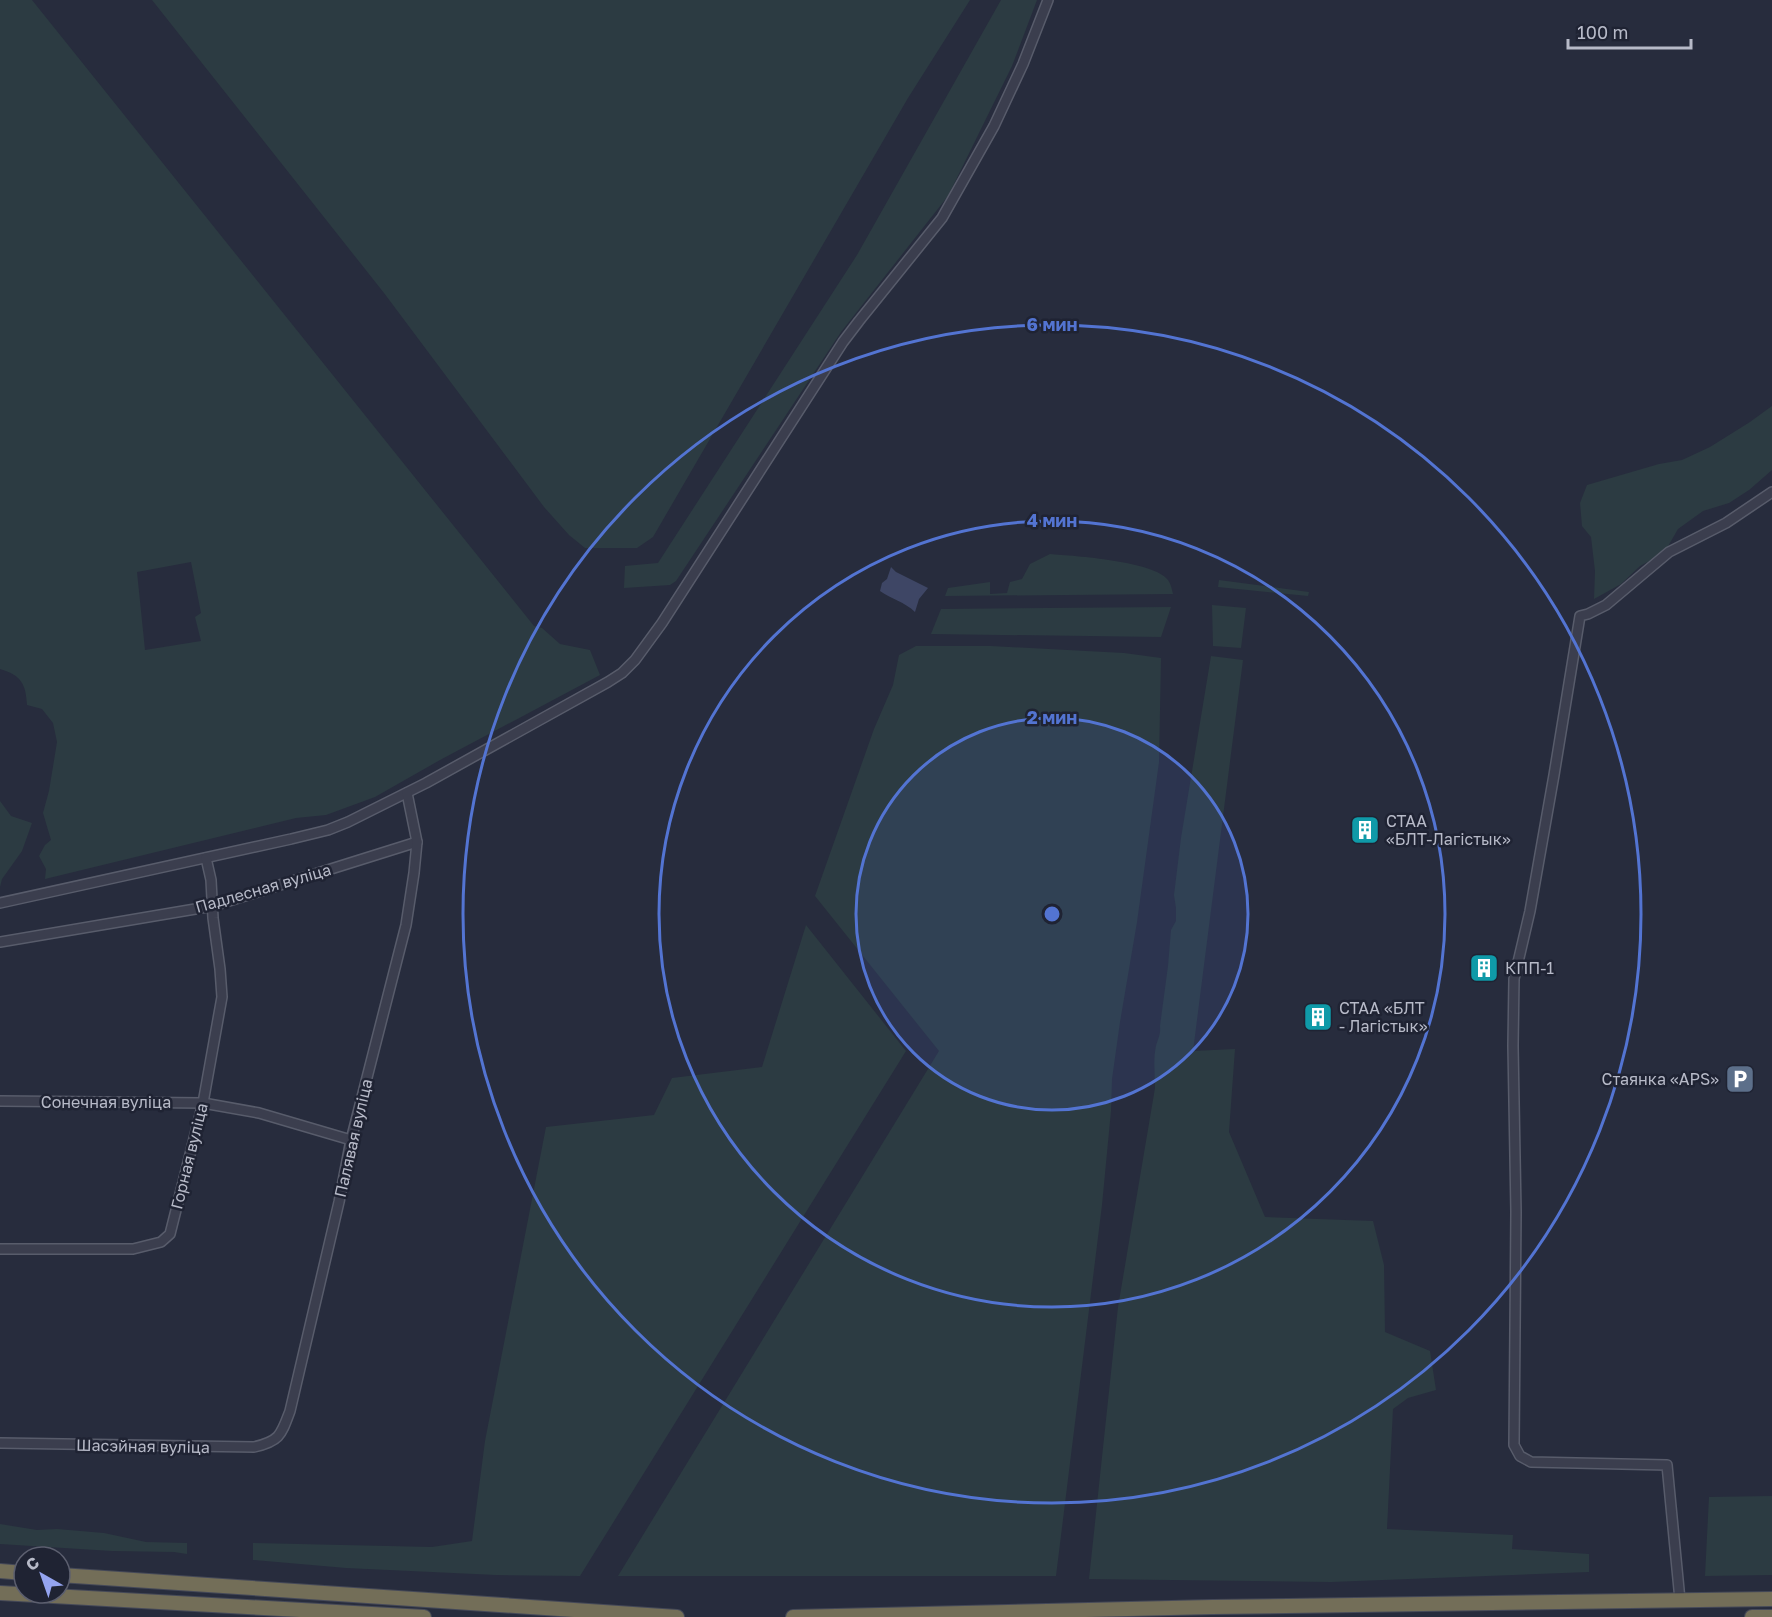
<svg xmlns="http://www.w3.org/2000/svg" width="1772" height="1617" viewBox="0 0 1772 1617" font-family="'Golos Text',sans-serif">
  <rect width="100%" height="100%" fill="#272c3d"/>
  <!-- green -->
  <g fill="#2c3b42" fill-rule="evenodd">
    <path d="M0,0H32L534,626L542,628L560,644L590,650L600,675L440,760L375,797L326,815L296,818L45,879L46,869L39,856L45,845L51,840L43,813L49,791L57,742L53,723L42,709L27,705C26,684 21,675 0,669ZM191,562L201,613L195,617L201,641L145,650L137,572Z"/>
    <path d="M152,0H970L908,98L653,537L637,548H585L569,535L544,507L384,293Z"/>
    <path d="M1001,0H1037L1012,66L948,196L841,332L676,581L670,585L624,588L625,566L658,563L857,255Z"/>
    <path d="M1772,406V470L1749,490L1729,503L1703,511L1678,529L1667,548L1655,558L1640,566L1621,584L1594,599L1595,571L1591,537L1582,526L1580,503L1587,485L1659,464L1682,460L1710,447L1750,422Z"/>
    <path d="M1050,554C1075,556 1154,561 1168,580C1171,584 1172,590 1173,594L945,596L948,588L990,582V594L1007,593L1010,582L1022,579L1030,564Z"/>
    <path d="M1219,580L1309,592L1308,596L1218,587Z"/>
    <path d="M1212,605L1246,608L1241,648L1213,646Z"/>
    <path d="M1171,607L1161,637L931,634L941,609Z"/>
    <path d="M916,646H991L1124,653L1161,658L1159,762L1137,922L1120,1022L1112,1079L1111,1111L1102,1205L1056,1576H618L939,1051L815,896L874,729L893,685L899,655Z"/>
    <path d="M1211,656L1243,660L1193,1051L1235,1049L1229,1132L1265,1217L1373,1221L1384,1265L1385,1332L1430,1351L1436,1390L1408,1398L1393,1409L1387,1529L1513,1535L1512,1549L1589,1554V1572L1331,1582L1089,1579L1118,1307L1155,1088C1155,1074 1153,1060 1156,1046C1158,1039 1161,1034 1160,1026L1168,966L1171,930L1176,921V908L1174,895L1181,838Z"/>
    <path d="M0,801L11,816L32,823L22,851L2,879L0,887Z"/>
    <path d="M806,925L906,1051L580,1576L496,1575L346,1568L253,1560V1543L432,1547L472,1541L485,1441L546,1127L654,1115L672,1078L762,1067Z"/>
    <path d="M1772,1496V1575L1705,1576L1709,1497Z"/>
    <path d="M0,1524L37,1530L57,1529L104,1533L146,1542L187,1543V1554L174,1552L112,1551L0,1544Z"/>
  </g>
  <!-- water -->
  <path fill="#3e4665" d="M891,567L896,572L928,588L919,599L915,612C905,602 891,599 880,591L882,583L887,579Z"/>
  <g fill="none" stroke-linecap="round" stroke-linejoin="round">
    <!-- minor casing -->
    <g stroke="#585c6b" stroke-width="12">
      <g id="minor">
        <path d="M0,903L291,839L328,830L348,822L426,783L608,682L622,673L635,660L662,623L843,342L859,321L942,218L994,126L1023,64L1048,0"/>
        <path d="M0,942L213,906L417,842"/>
        <path d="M0,1101L203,1103L259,1113L351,1140"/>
        <path d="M0,1249H133L161,1242L170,1234L203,1103L222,997L220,969L213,918L211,880L206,858"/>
        <path d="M0,1443L254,1447C280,1441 281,1435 290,1411L339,1202L351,1140L406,925L414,873L417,842L407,793"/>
        <path d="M1680,1600L1667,1465L1531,1462L1520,1456L1514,1445L1516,1212L1513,1046L1514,979L1530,911L1554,775L1580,616L1588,614L1606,605L1669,552L1726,523L1772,492"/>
      </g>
    </g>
    <!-- highway casing -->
    <g stroke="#454958" stroke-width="16">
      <g id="highway">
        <path d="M0,1571L24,1573"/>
        <path d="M60,1575L677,1617"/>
        <path d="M0,1593L424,1617"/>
        <path d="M793,1617L1212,1607L1772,1599"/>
        <path d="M1752,1617H1772"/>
      </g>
    </g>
    <!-- minor -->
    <use href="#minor" stroke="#3b3e4e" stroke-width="9"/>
    <!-- highway -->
    <use href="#highway" stroke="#736e58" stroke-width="14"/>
  </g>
  <!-- distance rings -->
  <circle cx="1052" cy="914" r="196" fill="#5374d2" fill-opacity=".12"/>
  <g fill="none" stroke="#5374d2" stroke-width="3">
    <circle cx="1052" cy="914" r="196"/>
    <circle cx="1052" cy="914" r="393"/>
    <circle cx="1052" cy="914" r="589"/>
  </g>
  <!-- icons -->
  <defs>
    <g id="building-square" transform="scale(1.5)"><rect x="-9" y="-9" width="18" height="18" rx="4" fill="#0f9aa8" stroke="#1f2333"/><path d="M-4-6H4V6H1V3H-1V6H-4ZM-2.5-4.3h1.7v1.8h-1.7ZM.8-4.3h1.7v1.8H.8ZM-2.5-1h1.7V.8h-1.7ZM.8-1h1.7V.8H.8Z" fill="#fff"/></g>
    <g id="parking-square" transform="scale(1.5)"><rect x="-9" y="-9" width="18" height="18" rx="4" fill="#5c6f8a" stroke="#1f2333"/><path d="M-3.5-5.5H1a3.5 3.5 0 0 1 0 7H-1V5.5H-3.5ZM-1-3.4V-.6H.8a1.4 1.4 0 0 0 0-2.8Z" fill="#fff"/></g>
  </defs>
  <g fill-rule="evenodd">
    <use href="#building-square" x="1365" y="830"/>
    <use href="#building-square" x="1484" y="968"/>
    <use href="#building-square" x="1318" y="1017"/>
    <use href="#parking-square" x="1740" y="1079"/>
  </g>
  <g text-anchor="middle" stroke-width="5" stroke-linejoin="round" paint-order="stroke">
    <!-- poi labels -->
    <g font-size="16" fill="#b7bac8" stroke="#1f2333" text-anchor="start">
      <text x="1386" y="827">СТАА<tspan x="1386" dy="18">«БЛТ-Лагістык»</tspan></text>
      <text x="1505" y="974">КПП-1</text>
      <text x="1339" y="1014">СТАА «БЛТ<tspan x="1339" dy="18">- Лагістык»</tspan></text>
      <text x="1719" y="1085" text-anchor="end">Стаянка «APS»</text>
    </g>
    <!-- street labels -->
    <g font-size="16" fill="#b7bac8" stroke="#1f2333">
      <text transform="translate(263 888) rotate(-16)" y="6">Падлесная вуліца</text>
      <text x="106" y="1108">Сонечная вуліца</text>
      <text transform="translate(353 1138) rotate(-77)" y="6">Палявая вуліца</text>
      <text transform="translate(189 1156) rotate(-76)" y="6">Горная вуліца</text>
      <text transform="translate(143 1446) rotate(1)" y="6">Шасэйная вуліца</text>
    </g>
  </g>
  <circle cx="1052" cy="914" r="9" fill="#5374d2" stroke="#1f2333" stroke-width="3"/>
  <g font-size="18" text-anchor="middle" font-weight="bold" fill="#5374d2" stroke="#1f2333" stroke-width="5" stroke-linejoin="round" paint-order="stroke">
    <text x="1052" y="331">6 мин</text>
    <text x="1052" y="527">4 мин</text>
    <text x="1052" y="724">2 мин</text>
  </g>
  <!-- north arrow -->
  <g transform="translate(42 1575) rotate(320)"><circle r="28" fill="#1f2333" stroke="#5c5f6f" stroke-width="1.5"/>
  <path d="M0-4.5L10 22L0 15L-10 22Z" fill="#94a4f0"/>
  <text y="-9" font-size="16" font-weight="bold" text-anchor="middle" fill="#b7bac8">С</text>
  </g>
  <!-- scale -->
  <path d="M1568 39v9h123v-9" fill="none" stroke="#b7bac8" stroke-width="3"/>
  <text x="1577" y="39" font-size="18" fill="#b7bac8" stroke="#1f2333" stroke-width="4.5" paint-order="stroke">100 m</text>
</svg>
